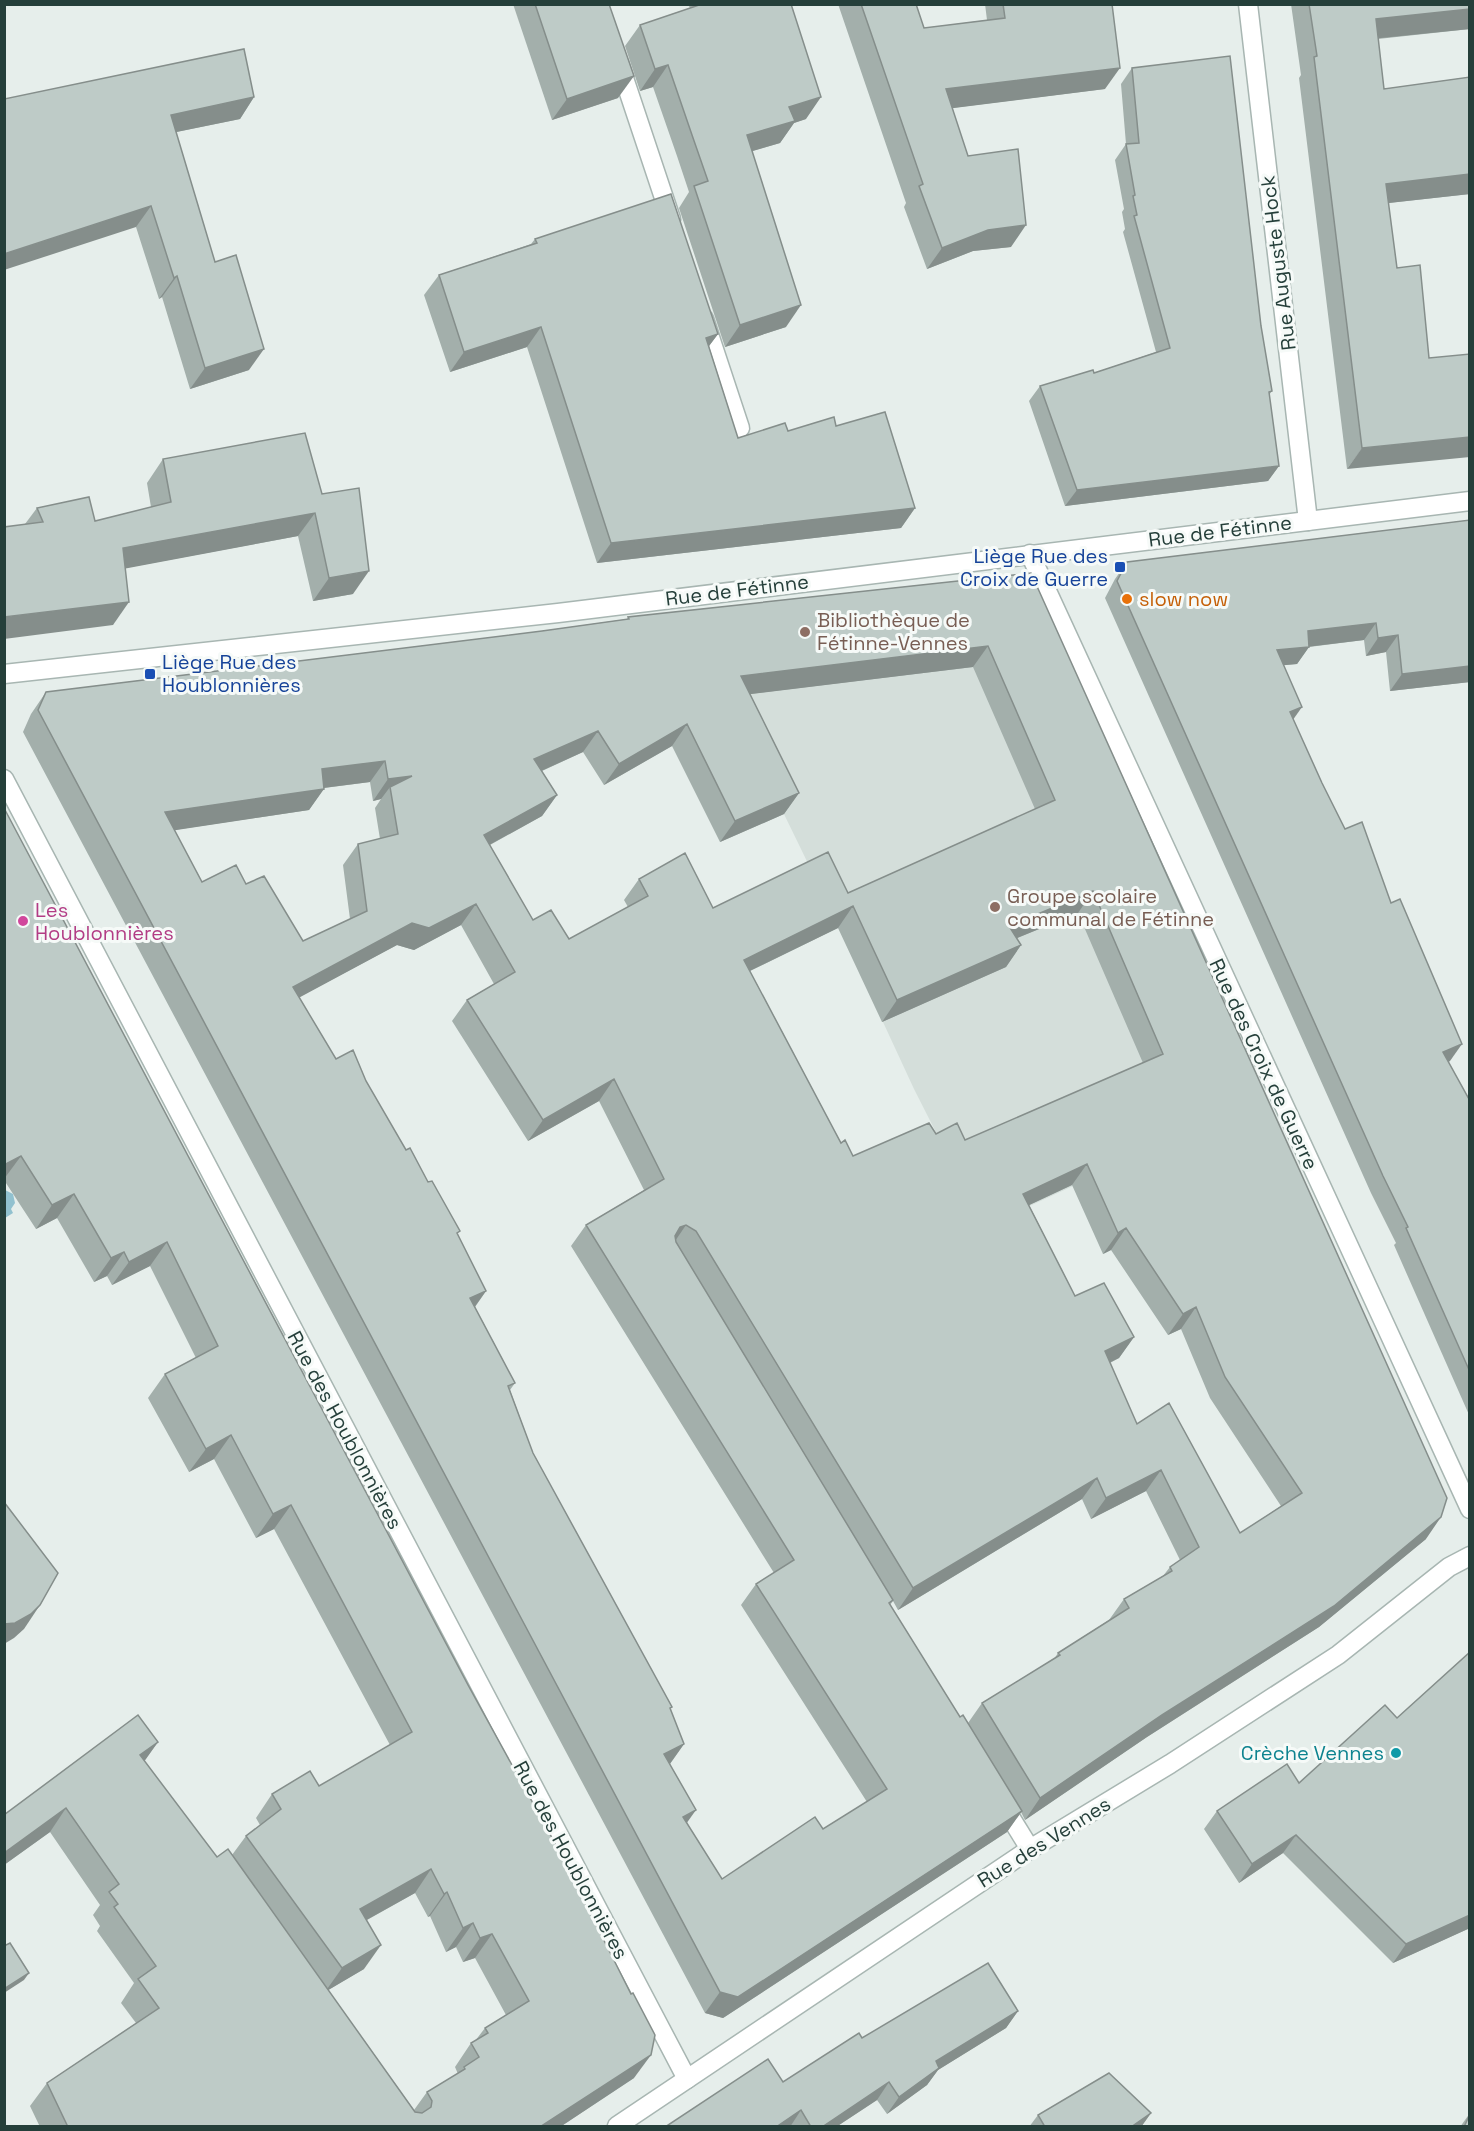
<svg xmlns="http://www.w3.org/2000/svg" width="1474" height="2131" viewBox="0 0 1474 2131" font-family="'Space Grotesk',sans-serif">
  <rect width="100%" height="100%" fill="#e6eeeb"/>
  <!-- built -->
  <path fill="#d4deda" d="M1020,589L1251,1104L984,1227L914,1089L839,927L727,697Z"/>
  <!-- water -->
  <path fill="#91c1cf" d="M5,1190L13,1194L15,1203L11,1209L13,1213L5,1218Z"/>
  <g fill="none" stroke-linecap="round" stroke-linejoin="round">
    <!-- lane casing -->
    <g stroke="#a8b6b2" stroke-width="21">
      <g id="lane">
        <path d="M619,63L671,219"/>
        <path d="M704,319L740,428"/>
        <path d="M1001,1802L1030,1849"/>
      </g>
    </g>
    <!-- street casing -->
    <g stroke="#a8b6b2" stroke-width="21">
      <g id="street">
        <path d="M1248,4L1308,521"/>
        <path d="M1030,554L1470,1509"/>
        <path d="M4,674L558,613L1470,501"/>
        <path d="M4,779L687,2079"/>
        <path d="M617,2126L1030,1849L1170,1764L1338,1655L1449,1567L1470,1556"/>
      </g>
    </g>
    <!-- lane -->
    <use href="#lane" stroke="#fff" stroke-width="18"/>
    <!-- street -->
    <use href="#street" stroke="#fff" stroke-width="18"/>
  </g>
  <!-- wall -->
  <g fill="#a3afab" fill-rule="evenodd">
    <path d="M513,4H609L618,98L552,120Z"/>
    <path d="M688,4H791L806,119L794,123L780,143L752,151L786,327L725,347L679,208L689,192L677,156L653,87L640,91L625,46L640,25L690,8Z"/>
    <path d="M838,4H916L924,28L987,20L985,4H1112L1105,89L952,108L968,156L1011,247L973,251L927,269L904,207L906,203Z"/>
    <path d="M1291,4H1470V29L1378,39L1384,89L1470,77V194L1388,203L1397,268L1429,358L1347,469L1299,78L1301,75Z"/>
    <path d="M1132,68L1261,326L1272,391L1269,395L1279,466L1268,481L1065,506L1029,401L1040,386L1094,373L1156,352L1123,232L1125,229L1122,212L1124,209L1115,160L1126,144L1121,84Z"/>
    <path d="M254,97L240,119L176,132L215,262L249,370L190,389L162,297L159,299L136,227L4,99Z"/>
    <path d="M535,239L718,334L709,346L738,438L836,426L915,508L901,528L597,563L527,347L450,372L424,295L439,275L531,244Z"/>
    <path d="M163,459L322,494L353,594L313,601L298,536L125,568L113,625L25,524L37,508L95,521L151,507L147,483Z"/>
    <path d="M1470,520V682L1390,691L1386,652L1366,656L1364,640L1309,647L1297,664L1284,665L1293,719L1322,783L1345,829L1391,903L1450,1061L1448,1062L1470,1101V1417L1394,1245L1396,1243L1371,1193L1105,598L1115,579L1127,562Z"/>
    <path d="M1031,573L1426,1539L1319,1627L1147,1737L1025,1820L1021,1812L1007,1832L723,2018L705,2013L23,732L31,714L46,692L542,631L627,619L628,617ZM973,667L1035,809L848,893L713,908L639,879L624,900L628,907L569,939L533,920L490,845L542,816L557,795L542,771L583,752L604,785L672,746L720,842L784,814L799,793L750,694ZM370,782L373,801L381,799L375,808L380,839L358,844L343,865L350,919L303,941L246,884L202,882L174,830L309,810L324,788ZM1078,913L1143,1063L965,1140L853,1156L841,1143L750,971L838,928L882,1022L1006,967L1021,945L1017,938ZM461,925L494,984L467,1000L452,1021L528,1141L599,1101L644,1190L586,1225L571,1246L774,1573L756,1584L741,1605L867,1802L823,1829L722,1879L687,1824L670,1764L684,1744L670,1709L672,1707L533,1453L510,1390L515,1383L475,1307L486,1291L458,1235L428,1182L406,1150L366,1081L336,1059L299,997L397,945L414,950ZM1072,1185L1103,1254L1111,1250L1168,1335L1181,1329L1210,1398L1281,1506L1240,1533L1137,1424L1110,1363L1119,1358L1134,1337L1075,1296L1029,1205ZM1146,1491L1180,1560L1170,1567L1163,1576L1124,1599L1109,1620L1058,1653L1054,1659L982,1703L968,1723L960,1717L890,1605L893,1601L898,1610L1082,1499L1091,1519Z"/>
    <path d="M4,808L634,2078L560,2127H40L30,2106L47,2083L136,2023L121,2003L134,1983L97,1931L100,1926L93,1915L100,1905L50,1832L4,1865V1815L158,1742L144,1761L217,1857L232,1855L246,1836L260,1825L256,1818L272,1794L319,1786L390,1745L274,1529L256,1538L214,1459L189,1472L148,1398L165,1374L196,1358L150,1266L112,1285L107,1276L94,1282L57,1218L36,1229L4,1180ZM415,1893L428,1917L430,1916L446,1952L456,1947L463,1962L475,1958L506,2015L485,2028L475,2041L471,2043L455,2067L458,2074L427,2092L414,2110L328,1990L364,1969L367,1920Z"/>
    <path d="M1470,1652V1928L1393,1963L1283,1853L1239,1883L1204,1829L1217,1811L1299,1783L1397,1718Z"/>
    <path d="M1018,2011L1006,2028L938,2070L927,2085L887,2114L877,2100L836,2127H665L783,2082L862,2038Z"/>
    <path d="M1151,2113L1141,2127H1029L1038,2115Z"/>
    <path d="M1470,2113V2127H1460Z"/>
  </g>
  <!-- shaded-wall -->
  <g fill="#858e8b">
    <path d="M1470,9V29L1361,40L1376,19Z"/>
    <path d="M668,65L653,87L640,91L655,69Z"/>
    <path d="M1120,68L1105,89L930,111L946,89Z"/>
    <path d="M634,76L618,98L552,120L567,99Z"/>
    <path d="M254,97L240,119L157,136L171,115Z"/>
    <path d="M821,97L806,119L794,123L780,143L732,157L747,135L789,107Z"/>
    <path d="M1470,174V194L1371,205L1386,184Z"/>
    <path d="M151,206L136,227L4,270V254Z"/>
    <path d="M1026,225L1011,247L973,251L927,269L942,248L988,230Z"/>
    <path d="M177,276L162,297L159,299L174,278Z"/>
    <path d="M801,305L786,327L725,347L740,325Z"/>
    <path d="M541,327L527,347L450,372L464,352Z"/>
    <path d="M718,334L703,354L706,338Z"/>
    <path d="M264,349L249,370L190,389L205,368Z"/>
    <path d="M1470,437V457L1347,469L1362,448Z"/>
    <path d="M1279,466L1268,481L1065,506L1077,490Z"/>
    <path d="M915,508L901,528L597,563L611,543Z"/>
    <path d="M315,513L298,536L107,572L123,548Z"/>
    <path d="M369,571L353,594L313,601L329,578Z"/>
    <path d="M129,602L113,625L4,639V617Z"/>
    <path d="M1376,623L1364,640L1306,647H1309L1297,664L1265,667L1277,650L1308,631Z"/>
    <path d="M1398,635L1386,652L1366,656L1378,638Z"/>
    <path d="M988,646L973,667L726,697L741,676Z"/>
    <path d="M1470,666V682L1390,691L1402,674Z"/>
    <path d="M1302,707L1290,724V712Z"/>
    <path d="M687,724L672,746L604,785L619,764Z"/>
    <path d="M598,731L583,752L519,781L534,759Z"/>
    <path d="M385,761L370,782L307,790L322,769Z"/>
    <path d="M412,776L390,787L381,799L373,801L388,779Z"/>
    <path d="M324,789L309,810L150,834L165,812Z"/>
    <path d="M799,793L784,814L720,842L735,821Z"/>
    <path d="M557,795L542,816L469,856L484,835Z"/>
    <path d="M1093,891L1078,913L995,947L1009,926Z"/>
    <path d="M476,904L461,925L414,950L397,945L278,1009L293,987L412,923Z"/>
    <path d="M853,906L838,928L729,981L744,960Z"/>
    <path d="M1021,945L1006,967L882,1022L897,1000Z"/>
    <path d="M1462,1044L1450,1061L1431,1069L1443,1052Z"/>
    <path d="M614,1079L599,1101L528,1141L543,1120Z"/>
    <path d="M21,1156L4,1179V1165Z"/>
    <path d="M1087,1164L1072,1185L1008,1215L1023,1194Z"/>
    <path d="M74,1194L57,1218L36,1229L52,1205Z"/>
    <path d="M686,1225L671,1247L665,1249L680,1227Z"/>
    <path d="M1126,1228L1111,1250L1103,1254L1118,1233Z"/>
    <path d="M167,1242L150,1266L112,1285L129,1262Z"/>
    <path d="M124,1252L107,1276L94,1282L111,1258Z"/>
    <path d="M486,1291L471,1312L470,1298Z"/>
    <path d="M1196,1307L1181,1329L1168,1335L1183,1314Z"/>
    <path d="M1134,1337L1119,1358L1090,1372L1105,1351Z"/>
    <path d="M231,1435L214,1459L189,1472L206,1449Z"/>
    <path d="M1161,1470L1146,1491L1091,1519L1106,1498Z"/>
    <path d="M1097,1478L1082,1499L898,1610L913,1588Z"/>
    <path d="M291,1505L274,1529L256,1538L273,1514Z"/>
    <path d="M1441,1517L1426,1539L1319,1627L1147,1737L1025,1820L1040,1798Z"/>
    <path d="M40,1605L24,1629L14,1638L4,1644V1624Z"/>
    <path d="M158,1742L141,1766L140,1755Z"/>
    <path d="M684,1744L669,1765L664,1754Z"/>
    <path d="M66,1808L50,1832L4,1865V1853Z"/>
    <path d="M696,1810L681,1831L683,1817Z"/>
    <path d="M1022,1811L1007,1832L723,2018L705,2013L720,1992Z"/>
    <path d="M1296,1835L1283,1853L1239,1883L1252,1864Z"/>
    <path d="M431,1869L415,1893L343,1933L360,1909Z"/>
    <path d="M447,1892L430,1916L428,1917L444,1894Z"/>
    <path d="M1470,1915V1928L1393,1963L1406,1944Z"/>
    <path d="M473,1923L456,1947L446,1952L463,1928Z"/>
    <path d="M492,1934L475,1958L463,1962L480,1938Z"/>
    <path d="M381,1945L364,1969L325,1992L342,1968Z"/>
    <path d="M29,1973L24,1980L4,1993V1989Z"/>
    <path d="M1018,2011L1006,2028L938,2070L927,2085L887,2114L899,2097L936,2061Z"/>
    <path d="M651,2055L634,2078L560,2127H540Z"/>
    <path d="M889,2082L877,2100L836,2127H822Z"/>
    <path d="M801,2110L790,2127H776Z"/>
    <path d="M1151,2113L1141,2127H1131Z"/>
  </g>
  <!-- building -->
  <g fill="#becbc7" stroke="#858e8b" stroke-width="1.5" fill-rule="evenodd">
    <path d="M535,4H609L634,76L567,99Z"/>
    <path d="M702,4H791L821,97L789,107L795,121L747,135L801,305L740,325L694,186L708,181L692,135L668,65L655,69L640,25Z"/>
    <path d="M861,4H916L924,28L1005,18L1003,4H1112L1120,68L946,89L968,156L1018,149L1026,225L988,230L942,248L919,186L923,184Z"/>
    <path d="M1309,4H1470V9L1376,19L1384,89L1470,77V174L1386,184L1397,268L1420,265L1429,358L1470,354V437L1362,448L1314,57L1317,56Z"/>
    <path d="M244,49L254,97L171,115L215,262L236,255L264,349L205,368L177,276L174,278L151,206L4,254V99Z"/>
    <path d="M1230,56L1261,326L1272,391L1269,392L1279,466L1077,490L1040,386L1093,370L1094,373L1170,348L1134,216L1137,215L1133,196L1135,195L1126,144L1139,143L1132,68Z"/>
    <path d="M671,194L718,334L706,338L738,438L785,423L788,431L834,417L836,426L885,412L915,508L611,543L541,327L464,352L439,275L537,243L535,239Z"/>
    <path d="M305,433L322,494L359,488L369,571L329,578L315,513L123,548L129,602L4,617V527L43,522L37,508L89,497L95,521L171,502L163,459Z"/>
    <path d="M1470,520V666L1402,674L1398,635L1378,638L1376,623L1308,631L1309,647L1277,650L1302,707L1290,712L1322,783L1345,829L1362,822L1391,903L1400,899L1462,1044L1443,1052L1470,1101V1372L1406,1228L1408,1227L1383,1176L1117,581L1127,562Z"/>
    <path d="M1031,573L1447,1498L1441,1517L1334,1606L1162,1715L1040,1798L982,1703L1060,1655L1058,1653L1129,1608L1124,1599L1172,1571L1170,1567L1199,1547L1161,1470L1106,1498L1097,1478L913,1588L696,1231L686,1225L680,1227L675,1236L676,1242L893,1600L889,1603L960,1717L963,1715L1022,1811L738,1997L720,1992L38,710L46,692L542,631L629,619L628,617ZM988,646L1055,800L848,893L828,852L713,908L685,853L639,879L648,896L569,939L551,910L533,920L484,835L557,795L534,759L598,731L619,764L687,724L735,821L799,793L741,676ZM385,761L388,779L412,776L390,787L398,834L358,844L367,911L303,941L264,876L246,884L236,865L202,882L165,812L324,789L322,769ZM1093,891L1163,1054L965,1140L957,1123L936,1134L929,1123L853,1156L845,1140L841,1143L744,960L853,906L897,1000L1021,945L1009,926ZM476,904L515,972L467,1000L543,1120L614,1079L664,1179L586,1225L794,1560L756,1584L887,1789L823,1829L815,1817L722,1879L683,1817L696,1810L664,1754L684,1744L670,1708L672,1707L533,1453L508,1386L515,1383L470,1298L486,1291L457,1233L460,1231L432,1181L428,1182L410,1148L406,1150L366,1081L353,1050L336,1059L293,987L412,923L429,928ZM1087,1164L1118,1233L1126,1228L1183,1314L1196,1307L1225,1377L1302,1493L1240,1533L1169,1403L1137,1424L1105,1351L1134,1337L1104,1283L1075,1296L1023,1194Z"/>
    <path d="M4,808L468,1685L556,1845L631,1994L633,1993L655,2035L651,2055L540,2127H68L47,2083L159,2008L138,1979L156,1966L114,1907L118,1904L109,1892L119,1884L66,1808L4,1853V1815L138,1715L158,1742L140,1755L217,1857L228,1849L415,2112L422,2113L431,2107L432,2101L427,2092L465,2069L464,2067L479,2057L471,2043L488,2033L485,2028L529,2001L492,1934L480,1938L473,1923L463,1928L447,1892L444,1894L431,1869L360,1909L381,1945L342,1968L246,1836L281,1809L272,1794L310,1771L319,1786L412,1732L291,1505L273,1514L231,1435L206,1449L165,1374L218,1346L167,1242L129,1262L124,1252L111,1258L74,1194L52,1205L21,1156L4,1165Z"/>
    <path d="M4,1502L58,1573L40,1605L31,1614L15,1623L4,1624Z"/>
    <path d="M1470,1652V1915L1406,1944L1296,1835L1252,1864L1217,1811L1287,1764L1299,1783L1385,1705L1397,1718Z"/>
    <path d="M10,1943L29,1973L4,1989V1946Z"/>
    <path d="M988,1963L1018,2011L936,2061L939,2068L899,2097L889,2082L822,2127H811L801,2110L776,2127H665L768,2059L783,2082L859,2033L862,2038Z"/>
    <path d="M1109,2073L1151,2113L1131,2127H1045L1038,2115Z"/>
    <path d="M1470,2114V2127H1464Z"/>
  </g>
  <!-- markers -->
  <g fill="#1a4fb4" stroke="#f6faf8" stroke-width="2">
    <rect x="1114" y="561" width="12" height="12" rx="3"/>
    <rect x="144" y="668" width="12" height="12" rx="3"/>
  </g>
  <circle fill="#e8710a" stroke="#f6faf8" stroke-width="2" cx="1127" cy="599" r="6"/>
  <g fill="#8d6e63" stroke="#f6faf8" stroke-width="2">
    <circle cx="805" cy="632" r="6"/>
    <circle cx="995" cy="907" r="6"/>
  </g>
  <circle fill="#d1479c" stroke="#f6faf8" stroke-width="2" cx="23" cy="921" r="6"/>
  <circle fill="#0f9aa8" stroke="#f6faf8" stroke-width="2" cx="1396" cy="1753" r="6"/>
  <g text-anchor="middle" stroke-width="6" stroke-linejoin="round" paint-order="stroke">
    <!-- street labels -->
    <g font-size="20" fill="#253f3a" stroke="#f6faf8">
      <text transform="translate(1278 263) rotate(-97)" y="7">Rue Auguste Hock</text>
      <text transform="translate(1220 531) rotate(-7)" y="7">Rue de Fétinne</text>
      <text transform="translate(737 590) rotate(-7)" y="7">Rue de Fétinne</text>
      <text transform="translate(1264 1064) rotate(65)" y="7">Rue des Croix de Guerre</text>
      <text transform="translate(345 1430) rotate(62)" y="7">Rue des Houblonnières</text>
      <text transform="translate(1044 1842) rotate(-32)" y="7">Rue des Vennes</text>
      <text transform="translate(571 1860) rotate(62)" y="7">Rue des Houblonnières</text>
    </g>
    <!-- transit labels -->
    <g font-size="20" fill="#164399" stroke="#f6faf8" text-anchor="end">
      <text x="1108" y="563">Liège Rue des<tspan x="1108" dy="23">Croix de Guerre</tspan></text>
      <text x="162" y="669" text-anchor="start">Liège Rue des<tspan x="162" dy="23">Houblonnières</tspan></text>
    </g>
    <!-- food labels -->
    <g font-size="20" fill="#c56008" stroke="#f6faf8" text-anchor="start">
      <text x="1139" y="606">slow now</text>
    </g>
    <!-- education labels -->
    <g font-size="20" fill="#785e54" stroke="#f6faf8" text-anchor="start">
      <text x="817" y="627">Bibliothèque de<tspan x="817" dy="23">Fétinne-Vennes</tspan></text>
      <text x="1007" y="903">Groupe scolaire<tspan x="1007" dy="23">communal de Fétinne</tspan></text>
    </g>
    <!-- hotel labels -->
    <g font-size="20" fill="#b23c85" stroke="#f6faf8" text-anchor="start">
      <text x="35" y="917">Les<tspan x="35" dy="23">Houblonnières</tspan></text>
    </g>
    <!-- culture labels -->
    <g font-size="20" fill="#0d838f" stroke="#f6faf8" text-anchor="end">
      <text x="1384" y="1760">Crèche Vennes</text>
    </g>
  </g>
  <!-- border -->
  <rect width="1474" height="2131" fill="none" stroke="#253f3a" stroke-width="12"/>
</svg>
